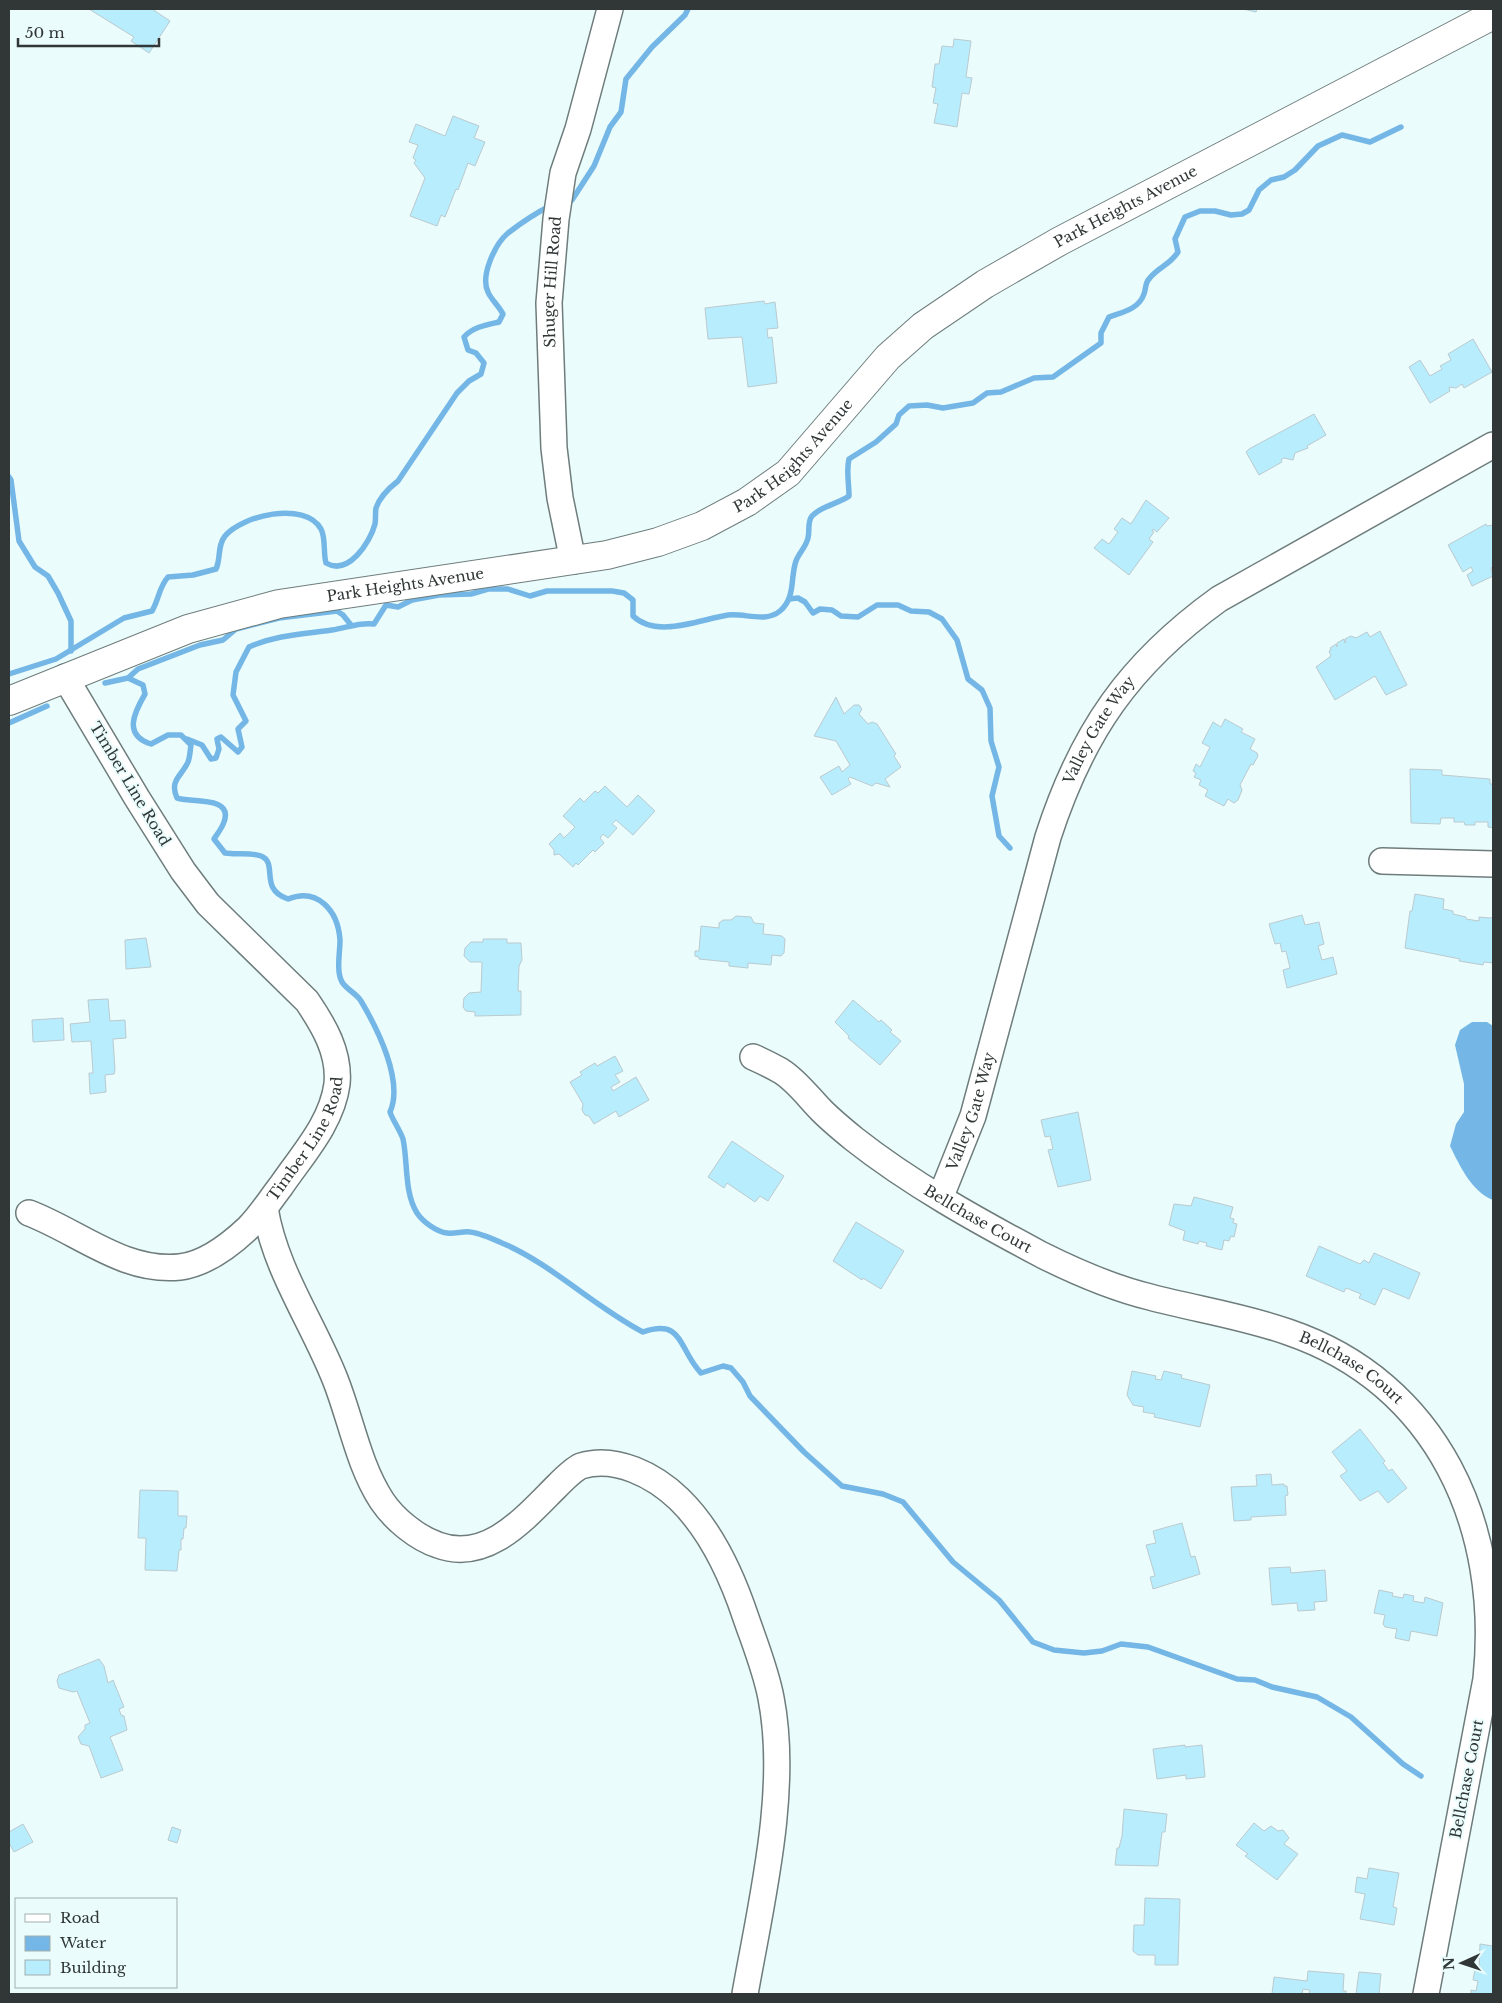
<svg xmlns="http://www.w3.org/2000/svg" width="1502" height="2003" viewBox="0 0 1502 2003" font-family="'Libre Baskerville',serif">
  <rect width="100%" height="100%" fill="#ebfcfc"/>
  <!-- water -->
  <path fill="#74b7e6" d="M1472,1022H1487L1493,1026V1200C1471,1191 1460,1166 1450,1146L1456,1124L1464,1112V1084L1455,1045L1460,1030Z"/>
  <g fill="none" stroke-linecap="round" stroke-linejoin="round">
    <!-- stream -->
    <g stroke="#74b7e6" stroke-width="5.5">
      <path d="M564,202L572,200L594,166L610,127L621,112L626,79L652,47L685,15L688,9"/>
      <path d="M9,477L11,480L19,541L35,567L48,576L58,593L71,621V651"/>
      <path d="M789,599L798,598L805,602L813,613L820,609L832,610L841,616L858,617L877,605H898L911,611L929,612L942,619L957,640L968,679L982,690L990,708L991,741L999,767L992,796L999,836L1010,848"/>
      <path d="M9,674L56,659L124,618L152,611C159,599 159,587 168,577L193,575L216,569C221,559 217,546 225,536C241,516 305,500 321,529C326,538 323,553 326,563C348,576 370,543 375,524C376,519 375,513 376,508C380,496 389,488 398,481L457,393L469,381L481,374L484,363L476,353L468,350L464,337C473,327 486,325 499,322L503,314C499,306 490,298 488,292C480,276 495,244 508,233C521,223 536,213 550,206"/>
      <path d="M128,678L143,685L145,694C134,713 123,735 151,744L168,735H181L191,745C190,751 190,757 188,762C182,776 169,780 177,798C188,803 234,795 224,822C222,828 218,833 214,839L225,853C236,855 250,852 261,856C279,863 258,889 288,899C318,887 338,911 340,940C340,953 336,971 342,982C347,990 356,993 361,1001C377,1028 404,1081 390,1112C393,1121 400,1130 403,1139C408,1162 404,1192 417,1213C423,1222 437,1232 447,1233C455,1234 463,1231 470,1232C480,1233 493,1239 502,1243C550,1263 595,1307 643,1332C684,1318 678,1349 701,1373L723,1366L731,1368L743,1382L750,1396L804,1452L842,1486L883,1494L903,1502L953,1562L999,1600L1033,1642L1054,1650L1084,1653L1102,1651L1121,1644L1148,1647L1237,1679L1255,1680L1272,1687L1317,1697L1351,1717L1403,1764L1421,1776"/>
      <path d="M105,683L128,678L138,669L200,645L223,640L236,629L279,618L337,611L343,615L351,625"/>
      <path d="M9,723L47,706"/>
      <path d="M187,739L202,745L211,759L216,758L219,749L217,739L221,737L238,752L242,747L238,729L246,721L233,695L236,672L249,647C276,635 303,634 332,630C346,628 359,622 374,624L386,605L398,607L412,600L439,595L471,594L488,589H508L530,596L547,591H612L624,593L633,600V616C657,639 701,619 728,615C745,613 766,623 780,611C796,597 790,578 796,561C799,553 806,547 808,538C810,530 807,522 812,516C821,506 838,504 849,496C849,483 846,471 849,459L876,442L896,424L899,415L909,406L927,405L943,408L973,403L987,393L1001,392L1034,378L1053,377L1101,343V333L1109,317C1123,312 1139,309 1144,294C1146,289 1145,283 1149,279C1158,267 1169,266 1178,252L1175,239L1185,217L1200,211H1215L1231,215L1242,214L1249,210L1259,190L1271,180L1284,177L1295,170L1318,146L1342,135L1370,142L1401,127"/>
    </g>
  </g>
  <!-- building -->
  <g fill="#b8edfd" stroke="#bbcacf">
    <path d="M89,9H152L170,21L149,53L131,41L134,37Z"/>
    <path d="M1243,9H1257L1256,12Z"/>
    <path d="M954,39L971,41L966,77L972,78L969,94L962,93L957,127L934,123L938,104L933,103L936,88L932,87L935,64H939L942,46L953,47Z"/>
    <path d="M453,116L479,126L474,138L485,142L475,166L468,163L458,190L456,189L445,217L441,215L437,226L410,216L425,178L414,163L416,160L413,158L418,145L409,142L416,124L445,136Z"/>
    <path d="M764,301L765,304L775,302L778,328L767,329L768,338L772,337L777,383L748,387L742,337L708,339L705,308Z"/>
    <path d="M1473,339L1492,372L1464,388L1462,384L1456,388L1449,387L1450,391L1430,403L1409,367L1420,360L1430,376L1442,369L1440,366L1451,360L1448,354Z"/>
    <path d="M1314,414L1326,435L1307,446L1308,448L1295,453L1293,460L1284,458L1281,460L1282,462L1259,475L1246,452L1249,449Z"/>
    <path d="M1146,500L1169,518L1157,532L1153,529L1152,531L1154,532L1149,539L1153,542L1129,575L1094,548L1102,539L1109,544L1118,532L1114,529L1122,518L1131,524Z"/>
    <path d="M1486,524L1487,526L1493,525V566L1491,568L1493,576L1472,586L1467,575L1473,571L1471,567L1463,572L1448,545Z"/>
    <path d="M1380,631L1407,685L1386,695L1375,676L1335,700L1316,667L1331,656L1329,651L1331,650L1330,648L1336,644L1337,647V643L1344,639L1345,643V639L1351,636L1356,638L1367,632L1370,637Z"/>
    <path d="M836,697L844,714L854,705H859L862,709L859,714L868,724L872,722L877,724L896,754L894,756L901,767L885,779L890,787L876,783L872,786L850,777L848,779L851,784L832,795L820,777L839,766L842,772L850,765L836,741L814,736Z"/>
    <path d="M1225,719L1243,729L1241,732L1255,739L1250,749L1257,753L1258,756L1253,765L1251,764L1240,785L1242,790L1238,800L1234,803L1228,799L1224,806L1205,796L1208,790L1199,785L1201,780L1194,777L1196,773L1193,771L1196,764L1200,767L1210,747L1202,743L1213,722L1221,727Z"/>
    <path d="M1410,769L1442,770V775L1490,779V784H1493V828L1488,827V822H1475V825H1465L1464,822H1454V818H1441L1440,824L1411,823Z"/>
    <path d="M605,786L627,807L638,795L655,811L633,835L616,820L612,824L617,828L608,838L603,834L600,838L604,843L595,852L593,850L578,865L576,863L573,867L559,854L554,855V850L549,844L560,833L564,838L575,827L563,816L580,798L584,802L595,791L598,793Z"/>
    <path d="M1415,894L1444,899L1443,909L1453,911V914L1466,917V919L1479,921V917L1490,918L1493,917V963L1484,962L1483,965L1459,961L1460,959L1405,948L1410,911H1412Z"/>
    <path d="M1302,915L1305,925L1319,922L1324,944L1318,946L1322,960L1333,957L1337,974L1287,988L1283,970L1290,968L1286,951L1282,952L1280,943L1275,944L1269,924Z"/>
    <path d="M736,916L751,917L754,923L764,924L763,934L782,936L785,939L784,953L781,956L772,955L771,965L748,963V968L729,966V962L699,959V957L695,956V951H699L701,926L719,928V923L723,920H731Z"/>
    <path d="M146,938L151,967L126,969L125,940Z"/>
    <path d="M483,939H507V943H521L522,960L519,966L518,991H521V1015L475,1016V1012L466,1011L463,1007L464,998L469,993L481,992L482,962H470L464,956L465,948L471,942H483Z"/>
    <path d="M108,999L110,1021L125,1020L126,1038L113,1039L115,1070L114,1074L105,1075L106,1092L90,1094L89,1073H93L91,1041L72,1042L70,1024L90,1022L88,1000Z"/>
    <path d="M853,1000L879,1022L881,1020L892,1030L890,1032L901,1041L880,1065L848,1038L849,1036L835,1022Z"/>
    <path d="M63,1018L64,1040L33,1042L32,1020Z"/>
    <path d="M615,1056L623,1071L615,1075L620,1082L611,1087L613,1091L636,1077L649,1100L619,1117L616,1111L594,1124L589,1116L585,1115L582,1110L583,1104L570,1082L582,1075L580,1072L595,1063L597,1066Z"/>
    <path d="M1078,1112L1091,1180L1058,1187L1048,1150L1053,1149L1050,1136L1045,1137L1041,1120Z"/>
    <path d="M732,1141L784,1176L768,1201L760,1196L755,1202L727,1183L724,1188L708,1177Z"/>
    <path d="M1194,1197L1233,1207L1230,1218L1234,1219L1233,1223L1237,1224L1234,1237L1231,1236L1229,1241L1224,1240L1222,1250L1206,1246L1207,1243L1199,1241L1198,1244L1183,1240L1185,1231L1169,1225L1174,1204L1191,1206Z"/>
    <path d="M856,1222L904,1251L881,1289L863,1278L862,1280L833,1261Z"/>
    <path d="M1319,1246L1360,1264L1364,1260L1369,1263L1374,1253L1420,1273L1409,1299L1383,1288L1375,1305L1359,1298L1361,1294L1346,1288L1344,1292L1306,1276Z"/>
    <path d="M1132,1371L1156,1376L1155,1379L1161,1380L1164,1371L1182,1375L1181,1378L1210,1385L1200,1427L1154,1417L1155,1414L1143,1412L1144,1407L1133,1405L1127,1395Z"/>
    <path d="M1360,1429L1385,1461L1383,1463L1389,1471L1392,1469L1407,1488L1388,1503L1378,1491L1360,1501L1340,1476L1347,1471L1332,1452Z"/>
    <path d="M1271,1474L1272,1485L1284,1484V1486H1287L1288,1495L1285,1496L1286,1515L1251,1517V1520L1234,1521L1231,1487L1257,1486L1256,1475Z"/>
    <path d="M140,1490L178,1491V1516H187L186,1528H184L183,1539H181V1550H179L177,1571L145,1570L146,1538H138Z"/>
    <path d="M1182,1523L1191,1557L1195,1556L1200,1574L1153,1589L1150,1577L1155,1576L1146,1545L1156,1543L1153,1531Z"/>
    <path d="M1290,1567L1291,1573L1325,1570L1327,1601L1314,1602L1315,1610L1298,1611L1297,1603L1272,1605L1269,1568Z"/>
    <path d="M1379,1590L1393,1593L1392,1596L1403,1598L1404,1594L1414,1596L1413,1601L1424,1603L1425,1597L1443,1603L1437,1636L1411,1631L1409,1641L1395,1638L1397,1629L1385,1627L1383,1624L1385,1615L1374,1613Z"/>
    <path d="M99,1659L104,1666L108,1683L113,1680L124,1707L119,1709L121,1715L124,1716L127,1730L110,1737L123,1770L101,1778L89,1746L81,1744L78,1737L85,1729V1725L90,1723L77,1691L73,1692L59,1688L57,1681L59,1675Z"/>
    <path d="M1185,1745V1747L1202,1745L1205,1777L1186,1779V1775L1157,1779L1153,1749Z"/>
    <path d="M1124,1809L1167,1814L1165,1832H1162L1158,1866L1115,1865L1117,1848H1119L1122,1836Z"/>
    <path d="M1254,1823L1264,1831L1271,1826L1278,1831L1283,1830L1289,1838L1284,1844L1298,1854L1277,1880L1245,1856L1248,1854L1236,1845Z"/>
    <path d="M23,1824L33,1842L14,1852L9,1843V1832Z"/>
    <path d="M172,1827L181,1830L177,1843L168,1840Z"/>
    <path d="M1369,1868L1399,1873L1393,1907L1397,1908L1394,1925L1360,1919L1365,1894L1355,1892L1357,1877L1367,1879Z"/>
    <path d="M1145,1898L1180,1899L1178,1965H1155V1955H1138L1133,1951L1134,1925H1144Z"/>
    <path d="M1480,1944L1493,1946V1994H1471V1990L1476,1991L1478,1981L1473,1980L1475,1969L1479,1970Z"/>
    <path d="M1308,1971L1344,1974L1343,1991H1346V1994H1309L1310,1990L1303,1989L1302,1994H1272L1274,1977L1307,1981Z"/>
    <path d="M1359,1972L1381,1974L1379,1994H1356Z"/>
  </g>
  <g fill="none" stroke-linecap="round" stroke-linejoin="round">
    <!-- minor casing -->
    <g stroke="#6e7d7c" stroke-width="28">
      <g id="minor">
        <path id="s1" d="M573,561L560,498L554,448L549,303L556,219L563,173L578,129L610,9"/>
        <path d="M1382,861L1493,864"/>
        <path id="s2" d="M753,1057C762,1061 772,1066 781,1071C797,1081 809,1098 822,1111C832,1121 843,1130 854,1139C911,1184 978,1221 1042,1255C1076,1272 1113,1288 1150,1297C1195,1309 1243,1316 1288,1332C1438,1383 1502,1527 1486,1679L1426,1994"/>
        <path id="s3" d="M941,1196L973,1116L1048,837C1082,732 1129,664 1219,599L1493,445"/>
        <path d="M265,1208C275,1270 312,1321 335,1379C351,1419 358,1464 382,1501C394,1519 417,1538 438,1545C486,1563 524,1519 554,1489C561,1482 572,1470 581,1466C616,1455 655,1476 679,1499C711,1530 732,1576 746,1618C755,1644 766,1671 771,1698C789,1790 761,1903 745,1994"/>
        <path id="s4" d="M29,1213C79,1232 124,1273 180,1267C205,1264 231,1244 248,1228C261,1215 270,1200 281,1186C302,1155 332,1123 337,1084C340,1053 324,1026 307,1001L208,904L183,871L137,798L65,677"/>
      </g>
    </g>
    <!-- major casing -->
    <g stroke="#6e7d7c" stroke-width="30">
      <g id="major">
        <path id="s5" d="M9,701L188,629L279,604L607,555L658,542L702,526L747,502L788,473L888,357L923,326L985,284L1060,241L1493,15"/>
      </g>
    </g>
    <!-- minor -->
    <use href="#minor" stroke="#fff" stroke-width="25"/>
    <!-- major -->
    <use href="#major" stroke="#fff" stroke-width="28"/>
  </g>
  <g text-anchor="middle" stroke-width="4" stroke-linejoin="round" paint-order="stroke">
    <!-- street labels -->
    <g font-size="15" fill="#313737" stroke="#ebfcfc">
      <text dy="5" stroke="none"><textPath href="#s5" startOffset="1255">Park Heights Avenue</textPath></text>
      <text dy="5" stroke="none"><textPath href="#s1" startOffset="281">Shuger Hill Road</textPath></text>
      <text dy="5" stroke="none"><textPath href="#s5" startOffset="835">Park Heights Avenue</textPath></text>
      <text dy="5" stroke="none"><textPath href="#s5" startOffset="415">Park Heights Avenue</textPath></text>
      <text dy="5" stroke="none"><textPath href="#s3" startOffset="494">Valley Gate Way</textPath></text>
      <text transform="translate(130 784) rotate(59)" y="5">Timber Line Road</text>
      <text dy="5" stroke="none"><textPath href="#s3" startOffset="90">Valley Gate Way</textPath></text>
      <text dy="5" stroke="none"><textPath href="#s4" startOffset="350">Timber Line Road</textPath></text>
      <text dy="5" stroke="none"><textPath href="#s2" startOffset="279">Bellchase Court</textPath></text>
      <text dy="5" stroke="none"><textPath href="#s2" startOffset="684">Bellchase Court</textPath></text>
      <text transform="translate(1467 1779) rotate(-79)" y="5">Bellchase Court</text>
    </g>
  </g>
  <!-- border -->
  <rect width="1502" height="2003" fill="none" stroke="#313737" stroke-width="20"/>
  <!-- legend -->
  <rect x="15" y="1898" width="162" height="90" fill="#ebfcfc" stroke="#a1adad"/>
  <rect x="25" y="1914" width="25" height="8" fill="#ffffff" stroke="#a1adad"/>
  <text x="60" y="1923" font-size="15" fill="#313737">Road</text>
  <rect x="25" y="1936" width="25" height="15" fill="#74b7e6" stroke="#a1adad"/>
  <text x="60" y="1948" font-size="15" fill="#313737">Water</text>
  <rect x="25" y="1960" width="25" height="15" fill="#b8edfd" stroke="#a1adad"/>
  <text x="60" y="1973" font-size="15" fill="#313737">Building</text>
  <!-- north arrow -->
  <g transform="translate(1462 1963) rotate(267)" stroke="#ebfcfc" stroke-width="4" paint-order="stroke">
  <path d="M0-4L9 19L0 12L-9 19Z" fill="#313737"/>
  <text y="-8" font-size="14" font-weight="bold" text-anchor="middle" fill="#313737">N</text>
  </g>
  <!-- scale -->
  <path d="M18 38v8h141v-8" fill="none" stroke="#313737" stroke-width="2.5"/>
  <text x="25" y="38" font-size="15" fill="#313737" stroke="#ebfcfc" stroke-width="4" paint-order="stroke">50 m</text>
</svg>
